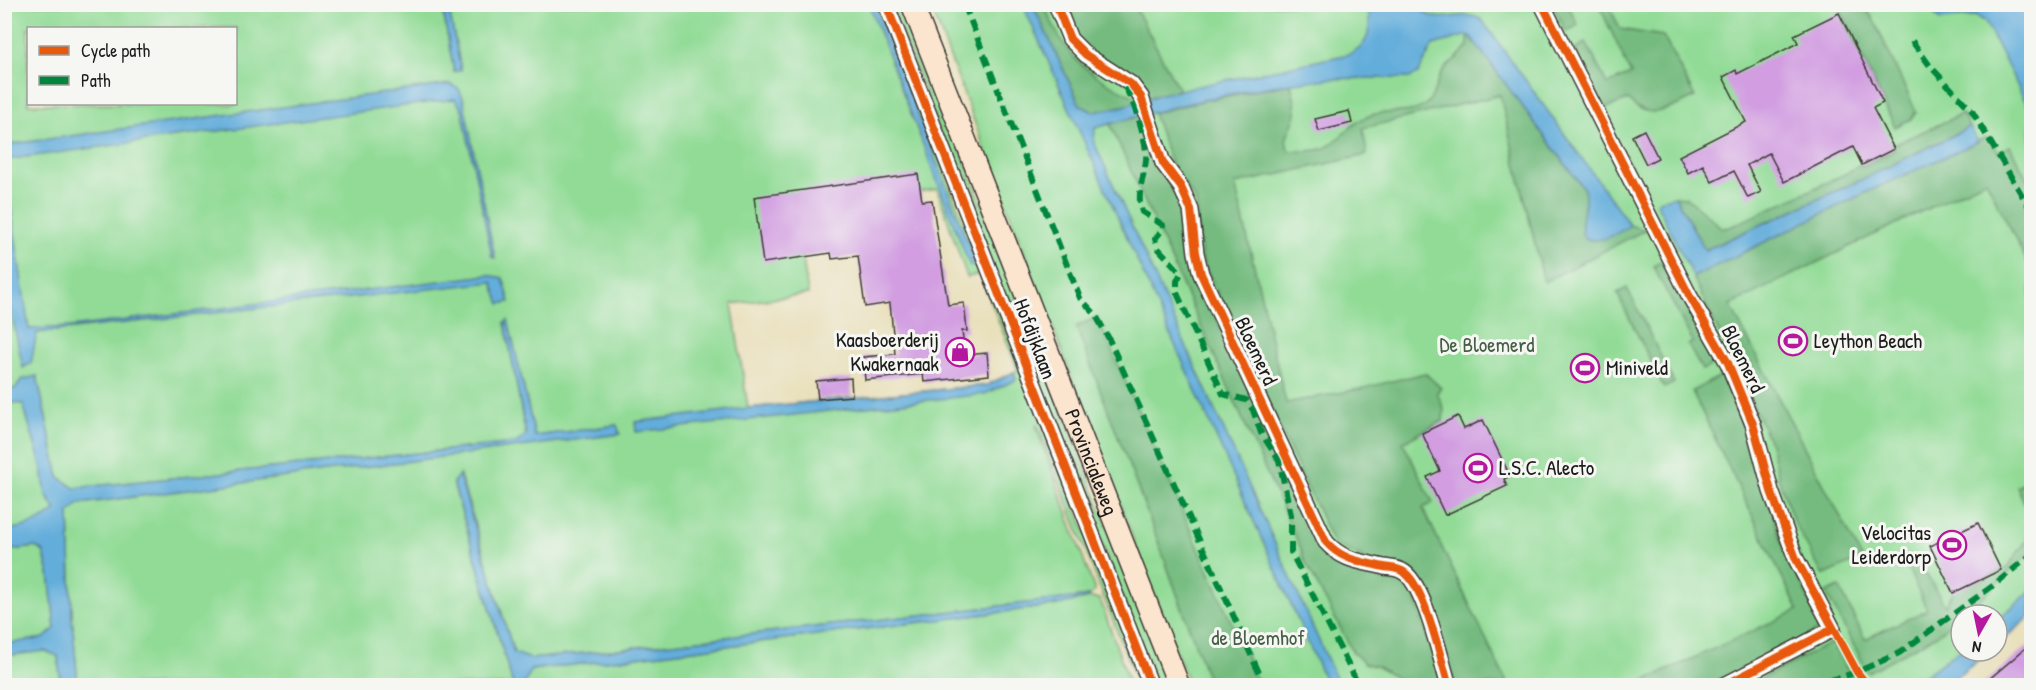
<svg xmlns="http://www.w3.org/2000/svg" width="2036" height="690" viewBox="0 0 2036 690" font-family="'Patrick Hand',sans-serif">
  <rect width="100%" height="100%" fill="#f6f6f2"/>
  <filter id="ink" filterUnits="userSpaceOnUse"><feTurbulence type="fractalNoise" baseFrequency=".0167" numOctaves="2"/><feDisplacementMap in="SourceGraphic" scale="12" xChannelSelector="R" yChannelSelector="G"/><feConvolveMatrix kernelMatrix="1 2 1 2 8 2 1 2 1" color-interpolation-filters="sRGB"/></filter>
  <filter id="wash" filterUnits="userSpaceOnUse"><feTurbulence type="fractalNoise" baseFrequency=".008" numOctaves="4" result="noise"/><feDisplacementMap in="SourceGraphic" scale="24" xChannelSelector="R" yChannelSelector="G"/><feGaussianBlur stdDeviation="1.35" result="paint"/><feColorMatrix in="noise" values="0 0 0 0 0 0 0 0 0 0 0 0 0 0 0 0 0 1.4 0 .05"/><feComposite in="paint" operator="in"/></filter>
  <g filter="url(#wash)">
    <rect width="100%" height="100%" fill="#e9e0bc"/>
    <!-- green -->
    <g fill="#92db96" stroke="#577c59" stroke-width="1.5" fill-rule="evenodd">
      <path d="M1936,4L1931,10L1940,20L1975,16L1985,21L2031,112V591L1997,620V615H1961V649L1912,685H1189L930,5Z"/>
      <path d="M5,5H442L454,71L461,70L448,5H879L1145,685H1138L1037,424L1036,426L1095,591L1089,596L531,659L514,653L460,475L453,483L513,685H78L72,617L69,512L79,504L620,433L616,425L535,436L508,321L505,322L526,436L516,443L74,488L59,477L37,376L16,388L5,391ZM28,28H236V104H28ZM937,189L967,277L980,274L1018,370L987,385L748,408L732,304L808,294L796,212Z"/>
      <path d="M891,5H904L1017,294L1016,312L1003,294Z"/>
      <path d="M1023,329L1029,333L1035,342L1170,685H1157L1018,331Z"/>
      <path d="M4,402L23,403L42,468L46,495L56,510C41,523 25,528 5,530Z"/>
      <path d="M35,547L43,551L49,573L61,685H5L4,551Z"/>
      <path d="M1089,598L1100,599L1130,685L524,686L531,670L1052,606Z"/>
    </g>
    <!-- forest -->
    <g fill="#75bb7f" stroke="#486c4e" stroke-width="1.5">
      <path d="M1033,5H1044C1050,18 1056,34 1065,46C1078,67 1113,88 1136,97L1138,103L1093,112L1080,105Z"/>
      <path d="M1058,5H1134L1179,90L1148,98L1083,50Z"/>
      <path d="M1553,5H1568L1578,25L1566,32Z"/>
      <path d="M1599,5H1609L1620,29L1663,36L1695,97C1672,108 1649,123 1628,100L1603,109L1575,50L1586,42L1607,84L1631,74Z"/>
      <path d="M1838,5H1863L1874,20L1916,112L1911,119L1895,127Z"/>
      <path d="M1468,36H1470L1584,189L1586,195L1584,206L1621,231L1630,225L1645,230L1544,282L1500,95L1363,128L1367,155L1235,184L1286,403L1360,389L1425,373L1441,388L1437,392L1444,410L1443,421L1403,442L1433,503L1423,508L1508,685H1455L1422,588L1333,543L1203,262L1198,231L1196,200L1173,169L1153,113L1206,100L1291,84C1293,93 1296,103 1296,113C1294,128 1281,136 1289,151C1300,151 1312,152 1322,149C1338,144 1350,122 1371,115C1388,110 1411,116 1425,105C1436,97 1435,82 1442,72C1450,62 1461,56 1468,46Z"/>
      <path d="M1962,114L1970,127L1863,179L1705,250L1675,196L1686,197L1722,228L1730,227L1845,174L1860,164L1862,166L1894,150L1893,145Z"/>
      <path d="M1142,116L1155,161L1186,211L1189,257L1202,287L1326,551L1339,563L1403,580L1412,589L1444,685H1404L1398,679L1378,667L1364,663L1353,652L1303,558L1301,549L1110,124Z"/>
      <path d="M1984,138L1990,139L1998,152L2010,146L2031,186V270L1986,180L1730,305L1862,558L1825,575L1822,574L1794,522L1781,486L1769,440L1693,277L1867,192Z"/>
      <path d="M1664,260L1717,363L1702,370L1688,345L1693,342L1653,266Z"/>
      <path d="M1627,288L1674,383L1664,388L1617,293Z"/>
      <path d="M1097,317L1259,685H1210L1156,536L1076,327Z"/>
      <path d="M1722,375L1746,425L1781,541L1822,628L1717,685L1633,686L1798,610L1692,391Z"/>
      <path d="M2031,478V517L2017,487Z"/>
      <path d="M2031,534V552L1968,611L1935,636L1868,672L1826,593L1839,587L1865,639L1927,610L1905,562L1906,558L1914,555L1918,560L1945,606L1953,592L2007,568Z"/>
      <path d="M1831,643L1857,685H1749Z"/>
    </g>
    <!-- water -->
    <g fill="#64addb" stroke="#40647c" stroke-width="1.5">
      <path d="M1937,4L2031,5V113L1985,21L1975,16L1940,20L1931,10Z"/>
      <path d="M442,5H448L461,70L454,72Z"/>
      <path d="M869,5H875L977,266H970Z"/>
      <path d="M1023,5H1033L1080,105L1093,112L1124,106L1161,94L1349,54C1373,43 1369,28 1369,5H1417C1438,31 1459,6 1482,20L1630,225C1618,234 1600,244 1584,238C1577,222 1589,205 1584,189L1470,36H1465L1433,45L1418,74L1409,78C1379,79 1348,77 1318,80C1243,88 1168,108 1095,128L1094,142L1339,685H1327Z"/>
      <path d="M450,84L459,89L463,98L495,258L492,257L462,109L455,99L5,160V145Z"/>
      <path d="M1970,127L1978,142L1867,192L1693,277L1657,204L1659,200L1675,196L1705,250L1863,179Z"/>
      <path d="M5,168L29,329L70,327L488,275L503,278L510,302L500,304L492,282L37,333L31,363L23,368L5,283Z"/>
      <path d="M508,320L535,436L617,425L620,434L79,504L69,513L72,617L78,685H61L58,656L45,651L5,656V644L44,638L55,628L49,573L43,551L35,547L5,551V530C24,528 41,523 56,510L46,495L42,468L23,404L5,402V391L16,388L21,380L37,376L59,477L74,488L516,443L526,435L505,322Z"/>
      <path d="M1014,372L1016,380L985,394L636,432L635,422L748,408L987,385Z"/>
      <path d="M459,475L514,653L531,659L1089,596V598L1052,606L531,670L524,685H513L453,482Z"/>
      <path d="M2031,591V616L1997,645V620Z"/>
      <path d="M1961,649V651H1990L1947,685H1912Z"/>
    </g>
    <g id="blocks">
      <!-- building -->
      <g fill="#d29ee1">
        <path d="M1839,13L1883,103L1873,108L1894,149L1862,165L1853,147L1784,182L1769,153L1747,165L1761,192L1748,198L1734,171L1712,182L1703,165L1688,173L1679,156L1746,122L1723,77L1736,70L1737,74L1798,43L1794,35Z"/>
        <path d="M1349,111L1352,123L1319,131L1315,119Z"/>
        <path d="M1644,130L1658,158L1646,164L1632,136Z"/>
        <path d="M918,174L922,201L932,200L948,305L964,303L967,331H962L965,355L987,353L989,375L924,382L923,374L865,380L863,357L895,354L890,303L865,307L858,256L832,259L831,253L763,263L754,197Z"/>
        <path d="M851,378L852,396L818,399L816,381Z"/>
        <path d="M1458,416L1464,429L1483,420L1510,476L1504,479L1507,486L1445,515L1427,477L1440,471L1422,433Z"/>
        <path d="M1978,523L2001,570L1953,593L1930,546Z"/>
        <path d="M2031,643V686H1981L2014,658Z"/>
      </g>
    </g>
  </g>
  <g filter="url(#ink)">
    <use href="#blocks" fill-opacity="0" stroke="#3b3934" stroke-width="1.5"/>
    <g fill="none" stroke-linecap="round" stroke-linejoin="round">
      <!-- street casing -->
      <g stroke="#3b3934" stroke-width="18">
        <g id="street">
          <path d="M886,4L1151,686"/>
          <path d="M1056,4L1070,39L1086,55L1131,84L1141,97L1163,163L1181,187L1191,210L1196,253L1201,274L1326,542C1343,561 1360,561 1384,567C1390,568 1397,568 1402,571C1424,581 1441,661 1449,686"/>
          <path d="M1542,4L1689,295L1728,363L1753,424L1771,491L1796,559L1833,629L1723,686"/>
        </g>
      </g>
      <!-- secondary casing -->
      <g stroke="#3b3934" stroke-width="24">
        <g id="secondary">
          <path id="s1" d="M912,4L1179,686"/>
        </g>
      </g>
      <!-- street -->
      <use href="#street" stroke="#fff" stroke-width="15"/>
      <!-- secondary -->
      <use href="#secondary" stroke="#fbe5cf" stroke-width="21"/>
      <!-- quiet -->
      <g stroke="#00873e" stroke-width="6" stroke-dasharray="12 6" stroke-linecap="butt">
        <path d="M964,4L1080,298L1095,314L1108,337L1265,686"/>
        <path d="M1912,41L1930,66L1972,111L2032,212"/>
        <path d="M1125,87C1134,102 1148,142 1146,160C1144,178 1136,194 1142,212L1163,225L1162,230L1155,239L1158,248L1181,273L1177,281V293L1223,394L1246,400L1253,410L1261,433L1279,460L1291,515V552L1359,686"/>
        <path d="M1811,686L1857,672L1899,653L1994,585L2032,554"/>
      </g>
      <!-- cycleway casing -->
      <g stroke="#f6f6f2" stroke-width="11">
        <g id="cycleway">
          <path d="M886,4L1151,686"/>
          <path d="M1056,4L1070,39L1086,55L1131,84L1141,97L1163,163L1181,187L1191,210L1196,253L1201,274L1326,542C1343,561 1360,561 1384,567C1390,568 1397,568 1402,571C1424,581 1441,661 1449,686"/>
          <path d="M1542,4L1689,295L1728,363L1753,424L1771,491L1796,559L1857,672L1868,686"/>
          <path d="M1723,686L1833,629"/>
        </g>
      </g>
      <!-- cycleway -->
      <use href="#cycleway" stroke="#e8590c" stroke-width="8"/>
    </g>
  </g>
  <!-- icons -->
  <defs>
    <g id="stadium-ring" transform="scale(1.5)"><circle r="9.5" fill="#f6f6f2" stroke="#b5179e" stroke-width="1.5"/><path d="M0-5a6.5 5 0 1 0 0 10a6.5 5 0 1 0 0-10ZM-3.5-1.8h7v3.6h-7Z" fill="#b5179e"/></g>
    <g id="shop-ring" transform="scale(1.5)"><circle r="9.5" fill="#f6f6f2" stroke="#b5179e" stroke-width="1.5"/><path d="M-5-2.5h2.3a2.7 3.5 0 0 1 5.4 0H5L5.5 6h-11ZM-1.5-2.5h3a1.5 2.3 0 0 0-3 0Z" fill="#b5179e"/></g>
  </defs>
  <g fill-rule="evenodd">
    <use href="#stadium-ring" x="1793" y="341"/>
    <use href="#shop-ring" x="960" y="352"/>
    <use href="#stadium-ring" x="1585" y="368"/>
    <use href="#stadium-ring" x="1478" y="468"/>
    <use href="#stadium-ring" x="1952" y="545"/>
  </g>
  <g text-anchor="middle" stroke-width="6" stroke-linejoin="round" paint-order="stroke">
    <!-- street labels -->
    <g font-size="21" fill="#1c1c1c" stroke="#f6f6f2">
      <text transform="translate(1035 339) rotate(69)" y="7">Hofdijklaan</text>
      <text transform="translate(1256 351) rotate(65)" y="7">Bloemerd</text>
      <text transform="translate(1743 359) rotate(64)" y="7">Bloemerd</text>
      <text dy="7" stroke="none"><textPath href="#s1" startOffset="492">Provincialeweg</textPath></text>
    </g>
    <!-- poi labels -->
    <g font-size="21" fill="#1c1c1c" stroke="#f6f6f2" text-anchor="start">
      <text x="939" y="347" text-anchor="end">Kaasboerderij<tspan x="939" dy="24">Kwakernaak</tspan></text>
      <text x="1814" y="348">Leython Beach</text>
      <text x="1606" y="375">Miniveld</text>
      <text x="1499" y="475">L.S.C. Alecto</text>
      <text x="1931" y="540" text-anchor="end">Velocitas<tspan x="1931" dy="24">Leiderdorp</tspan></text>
    </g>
    <!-- park labels -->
    <g font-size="21" fill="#455f47" stroke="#f6f6f2">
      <text x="1487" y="352">De Bloemerd</text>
      <text x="1258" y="645">de Bloemhof</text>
    </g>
  </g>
  <!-- margin -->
  <rect width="2036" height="690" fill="none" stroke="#f6f6f2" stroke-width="24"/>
  <!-- legend -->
  <rect x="27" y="27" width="210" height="78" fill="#f6f6f2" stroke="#9f9f9c" stroke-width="1.5"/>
  <rect x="39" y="46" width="30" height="9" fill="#e8590c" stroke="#9f9f9c" stroke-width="1.5"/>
  <text x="81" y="57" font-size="18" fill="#1c1c1c">Cycle path</text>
  <rect x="39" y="76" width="30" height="9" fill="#00873e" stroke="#9f9f9c" stroke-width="1.5"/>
  <text x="81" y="87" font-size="18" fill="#1c1c1c">Path</text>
  <!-- north arrow -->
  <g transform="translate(1979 633) rotate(189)"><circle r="28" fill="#f6f6f2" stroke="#9f9f9c" stroke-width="1.5"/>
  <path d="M0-4.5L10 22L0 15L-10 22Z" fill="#b5179e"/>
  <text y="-9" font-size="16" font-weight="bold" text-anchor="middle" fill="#1c1c1c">N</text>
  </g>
</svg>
